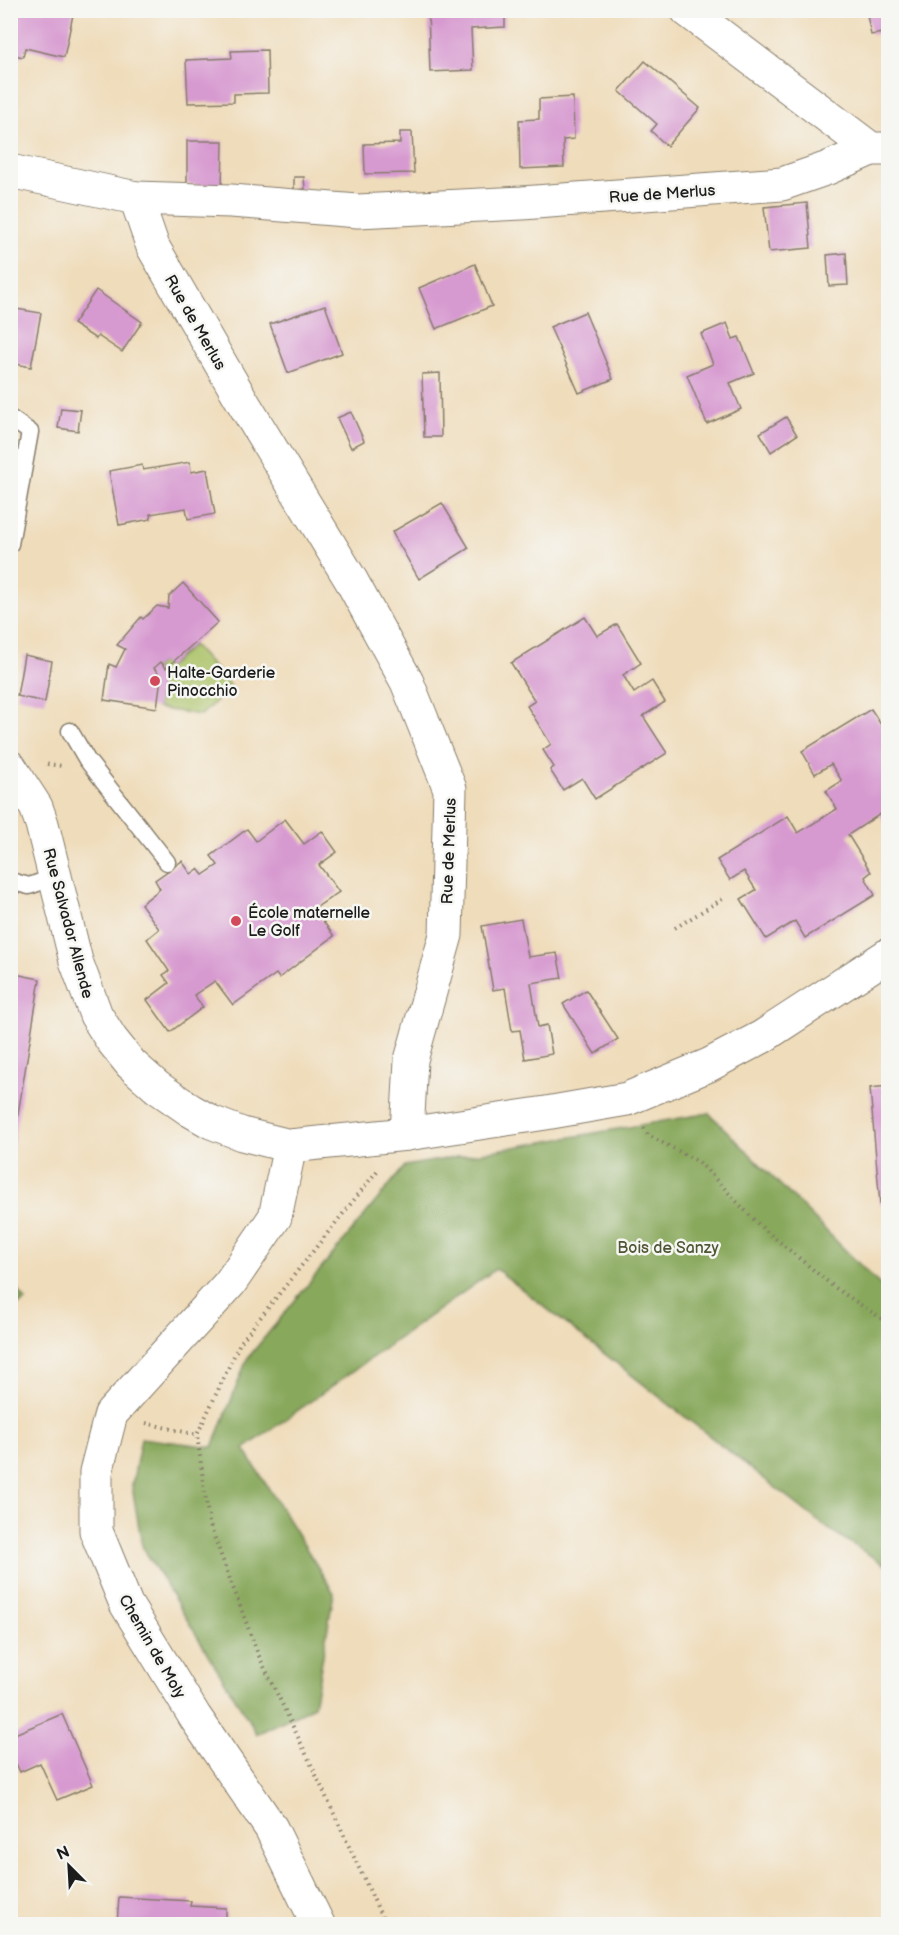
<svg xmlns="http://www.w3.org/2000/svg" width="899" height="1935" viewBox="0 0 899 1935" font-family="'Balsamiq Sans',sans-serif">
  <rect width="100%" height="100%" fill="#f6f6f2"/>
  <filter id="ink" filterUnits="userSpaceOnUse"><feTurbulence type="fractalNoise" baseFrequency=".0167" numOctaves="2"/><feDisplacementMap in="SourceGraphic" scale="12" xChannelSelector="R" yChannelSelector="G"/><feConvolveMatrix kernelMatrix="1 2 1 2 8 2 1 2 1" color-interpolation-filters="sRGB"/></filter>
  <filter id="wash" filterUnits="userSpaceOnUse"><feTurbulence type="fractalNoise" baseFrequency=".008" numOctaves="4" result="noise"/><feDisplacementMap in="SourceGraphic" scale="24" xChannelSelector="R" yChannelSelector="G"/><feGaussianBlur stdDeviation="1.35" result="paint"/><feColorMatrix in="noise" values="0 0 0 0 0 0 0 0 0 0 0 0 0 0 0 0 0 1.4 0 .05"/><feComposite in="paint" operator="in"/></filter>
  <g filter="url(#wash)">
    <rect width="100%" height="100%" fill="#efdcba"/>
    <!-- green -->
    <path fill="#abc267" stroke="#646f42" stroke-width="1.5" d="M193,645L231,687L201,715L157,708L161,677L154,668L161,662L167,668Z"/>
    <!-- forest -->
    <g fill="#88a85c" stroke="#52623c" stroke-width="1.5">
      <path d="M709,1113L888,1293V1567L827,1528L496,1269L244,1449L334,1593L314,1706L257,1734L142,1546L132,1486L141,1438L213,1447L247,1359L405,1166Z"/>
      <path d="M11,1280L26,1301L11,1309H10Z"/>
    </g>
    <g id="blocks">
      <!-- building -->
      <g fill="#d79ad0">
        <path d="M10,10H74L64,57L25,48L23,57L10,54Z"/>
        <path d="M428,10H505V27L471,29L473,70L430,72Z"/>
        <path d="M866,10H888V32L871,35Z"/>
        <path d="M267,50L268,93L234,94V102L188,103L186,60L232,58L231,51Z"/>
        <path d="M645,61L700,108L667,146L651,131L657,124L619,91Z"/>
        <path d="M573,97L574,139L563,140L564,167L520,169L519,120L539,119V99Z"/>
        <path d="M400,132H412L414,173L365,174L364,144L400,143Z"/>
        <path d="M187,141H223L222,189L187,184Z"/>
        <path d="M294,177H304L305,189L294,190Z"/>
        <path d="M807,203L811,248L769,252L764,207Z"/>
        <path d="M846,253L848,285L829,286L827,255Z"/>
        <path d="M475,264L492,306L436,329L419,288Z"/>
        <path d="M96,290L142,322L122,352L98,336L96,339L73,324Z"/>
        <path d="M325,305L342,353L288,373L270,324Z"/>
        <path d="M10,308L41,313L31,367L10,363Z"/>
        <path d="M585,312L613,379L579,393L550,327Z"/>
        <path d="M727,323L733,339L739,337L754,373L730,383L741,409L707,424L687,375L713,364L701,334Z"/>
        <path d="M440,373L441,437H424L422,374Z"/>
        <path d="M61,408L81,410L78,431L58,428Z"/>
        <path d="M351,412L364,441L351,448L337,418Z"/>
        <path d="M786,417L797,435L771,452L760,433Z"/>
        <path d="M190,462L191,472L207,469L215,514L188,519L186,508L150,514L151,519L119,525L109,471L142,465L143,470Z"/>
        <path d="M442,503L469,548L419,579L392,532Z"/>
        <path d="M183,583L218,622L166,668L161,662L154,668L161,677L157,708L104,700L109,664L116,667L125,649L117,645L141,617L143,619L157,606L168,608L169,596Z"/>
        <path d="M585,617L597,636L617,624L641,663L623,675L634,693L652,681L665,702L643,716L667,753L595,799L582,778L563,790L550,770L554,767L543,750L551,744L527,706L535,701L511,663Z"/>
        <path d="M24,655L52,661L45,702L17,696Z"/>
        <path d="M871,709L883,728L888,725V829L880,814L848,835L871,872L865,877L875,895L805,938L795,921L766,939L741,899L756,890L744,871L730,880L717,860L788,816L798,833L837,809L826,791L842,781L831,764L815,774L802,751Z"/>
        <path d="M285,819L304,844L322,831L337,852L319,865L339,892L314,909L334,936L279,978L276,974L233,1005L215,981L194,995L203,1007L170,1032L147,1000L169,983L163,975L169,971L147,939L159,929L141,904L160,889L155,880L182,861L191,874L198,869L203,875L218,865L211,856L247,829L256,841Z"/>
        <path d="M521,919L528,957L557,953L562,978L531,983L538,1027L547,1025L552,1054L525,1059L520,1030L512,1031L505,988L493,990L482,926Z"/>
        <path d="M10,973L40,979L12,1151H10Z"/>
        <path d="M586,990L618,1039L595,1054L563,1004Z"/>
        <path d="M888,1086V1203L880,1204L870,1088Z"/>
        <path d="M62,1714L93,1785L57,1800L40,1763L20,1772L10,1750V1736Z"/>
        <path d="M119,1897L191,1901L190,1906L226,1908V1924H117Z"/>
      </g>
    </g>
  </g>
  <g filter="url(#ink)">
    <use href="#blocks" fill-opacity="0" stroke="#867c6b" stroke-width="1.5"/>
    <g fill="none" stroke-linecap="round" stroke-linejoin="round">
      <!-- service casing -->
      <g stroke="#867c6b" stroke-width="19">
        <g id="service">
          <path d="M10,418L30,432L10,544"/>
          <path d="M70,731L87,760L167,862"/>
          <path d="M10,881L29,886L55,877"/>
        </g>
      </g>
      <!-- minor casing -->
      <g stroke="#867c6b" stroke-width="35">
        <g id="minor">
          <path d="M687,10L871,149H888"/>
          <path d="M10,171L136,198"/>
          <path d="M10,767L36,807L42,824L76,961L96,1015L111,1039L131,1064L157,1087L190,1110L211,1122L242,1134L290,1146L407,1134L546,1113L627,1099L709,1065L762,1037L888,955"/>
          <path d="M407,1134L411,1060L446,935L450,789L407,682L351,580L244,404L153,247L136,198L231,201L358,211L522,203L782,184L828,168L871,149"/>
          <path d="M290,1146L275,1217L230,1283L111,1414L96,1472V1531L126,1604L195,1717L271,1828L318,1924"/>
        </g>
      </g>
      <!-- path -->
      <g stroke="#867c6b" stroke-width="4" stroke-dasharray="1.5 4.5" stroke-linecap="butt">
        <path d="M47,764L63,766"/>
        <path d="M675,928L724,898"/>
        <path d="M644,1128L648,1135L699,1162L759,1225L834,1287L888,1323"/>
        <path d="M377,1171L240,1343L197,1435L209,1523L258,1654L310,1762L385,1924"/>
        <path d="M146,1423L197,1435"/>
      </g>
      <!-- service -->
      <use href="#service" stroke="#fff" stroke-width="16"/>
      <!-- minor -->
      <use href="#minor" stroke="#fff" stroke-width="33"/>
    </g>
  </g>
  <!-- markers -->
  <g fill="#d1495b" stroke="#f6f6f2" stroke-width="2">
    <circle cx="155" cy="681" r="6"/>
    <circle cx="236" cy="921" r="6"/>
  </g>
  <g text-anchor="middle" stroke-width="5" stroke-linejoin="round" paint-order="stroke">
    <!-- street labels -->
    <g font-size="16" fill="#1c1c1c" stroke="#f6f6f2">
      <text transform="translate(662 193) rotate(-4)" y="6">Rue de Merlus</text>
      <text transform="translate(196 322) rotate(60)" y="6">Rue de Merlus</text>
      <text transform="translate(448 851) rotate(-88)" y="6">Rue de Merlus</text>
      <text transform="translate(69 923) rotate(75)" y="6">Rue Salvador Allende</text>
      <text transform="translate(153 1646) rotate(60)" y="6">Chemin de Moly</text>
    </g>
    <!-- poi labels -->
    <g font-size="16" fill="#1c1c1c" stroke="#f6f6f2" text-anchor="start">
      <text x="167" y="678">Halte-Garderie<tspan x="167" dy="18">Pinocchio</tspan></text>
      <text x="248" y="918">École maternelle<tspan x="248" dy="18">Le Golf</tspan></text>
    </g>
    <!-- park labels -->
    <g font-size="16" fill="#4e5636" stroke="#f6f6f2">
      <text x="668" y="1253">Bois de Sanzy</text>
    </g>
  </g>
  <!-- margin -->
  <rect width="899" height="1935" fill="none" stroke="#f6f6f2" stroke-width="36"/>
  <!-- north arrow -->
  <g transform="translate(69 1866) rotate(336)" stroke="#f6f6f2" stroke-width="4.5" paint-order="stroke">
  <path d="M0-4.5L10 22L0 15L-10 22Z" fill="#1c1c1c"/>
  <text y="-9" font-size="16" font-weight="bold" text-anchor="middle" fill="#1c1c1c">N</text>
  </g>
</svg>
